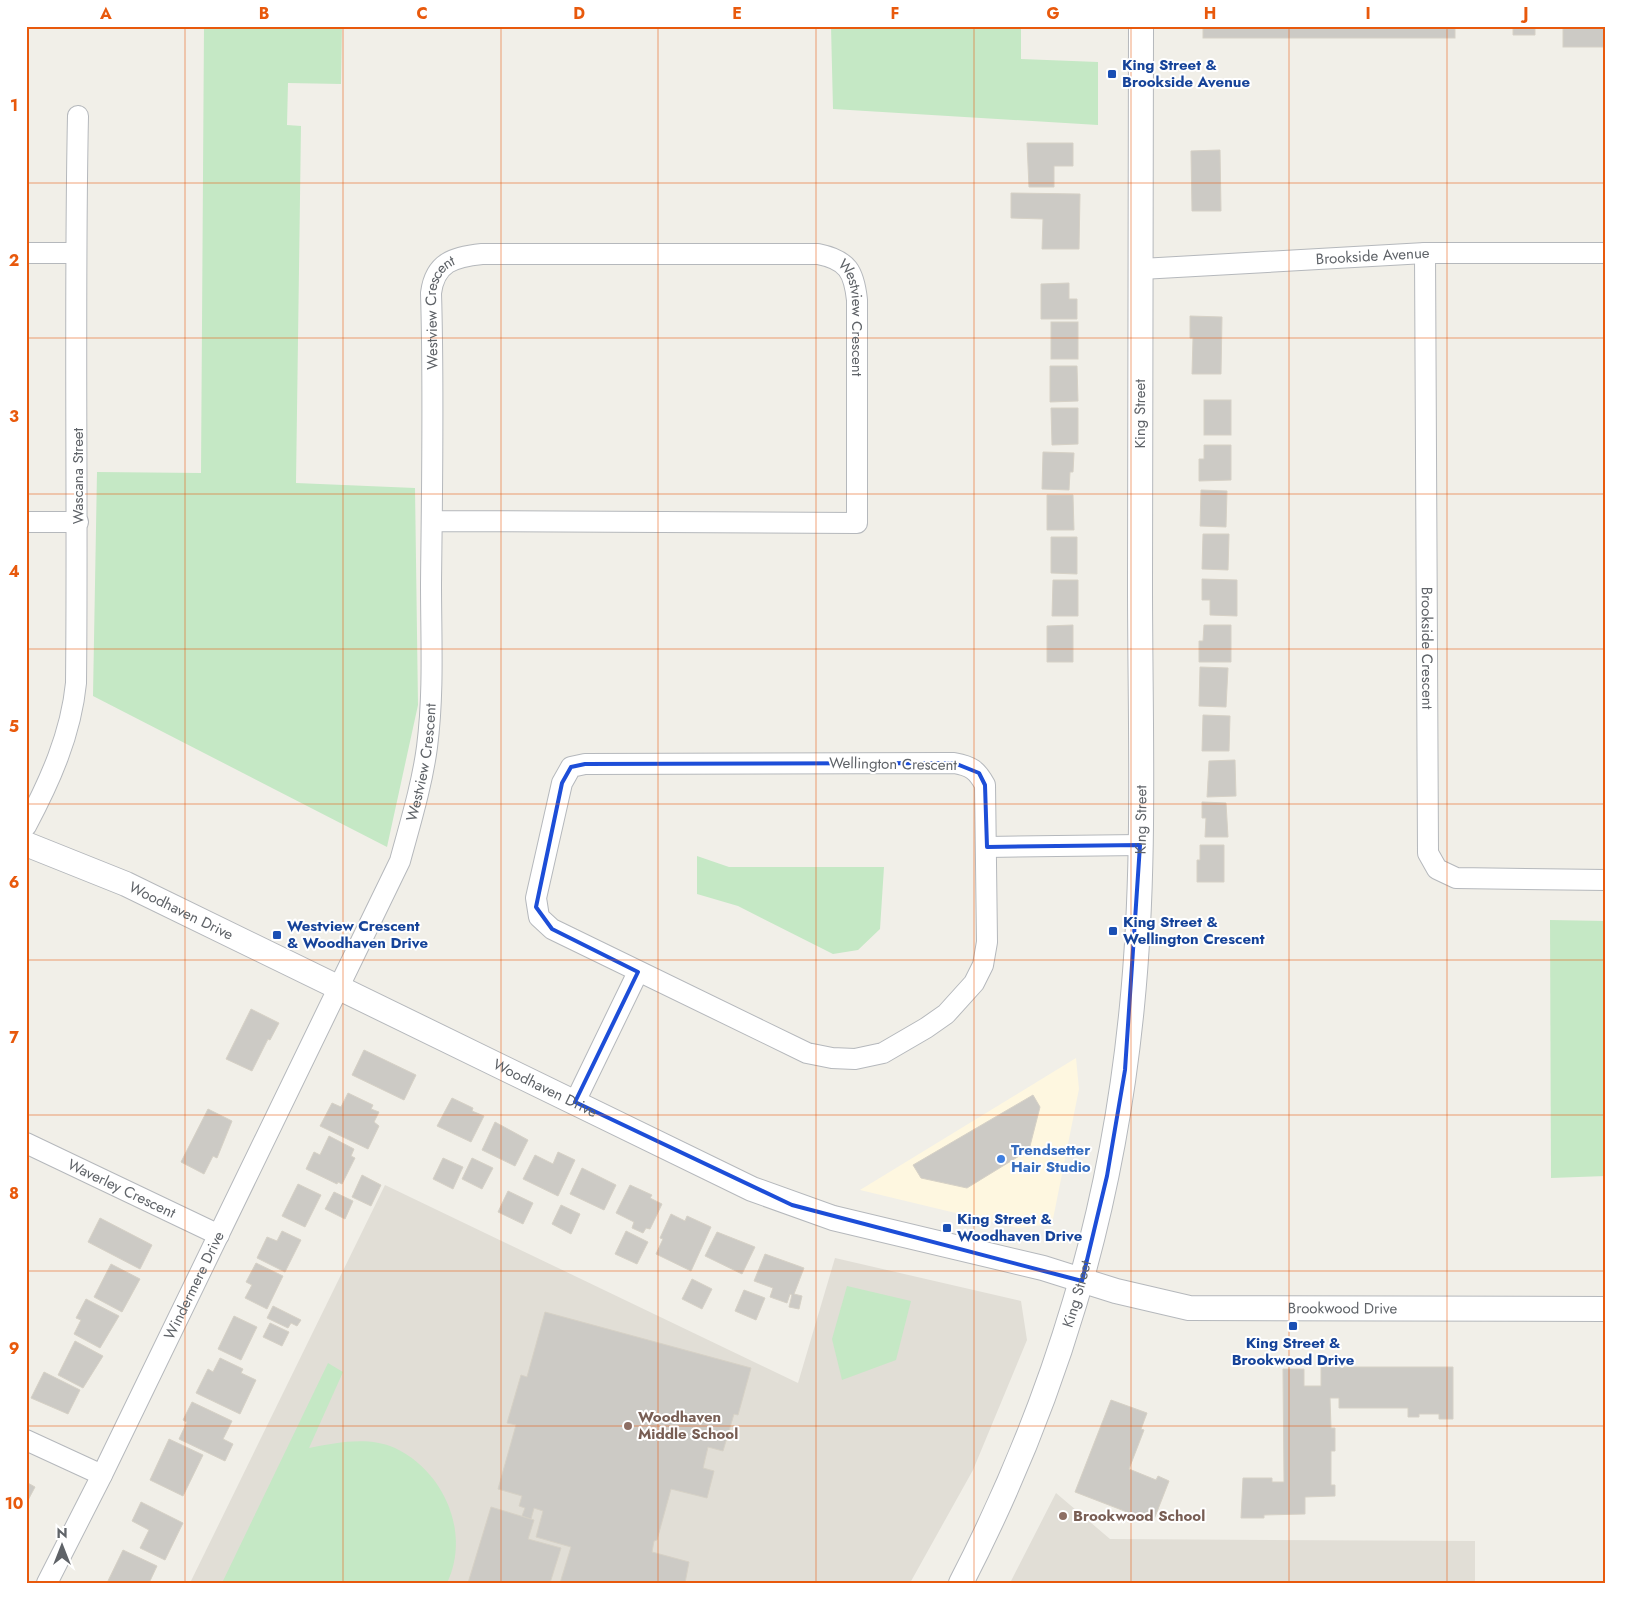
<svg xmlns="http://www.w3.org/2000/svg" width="1632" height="1609" viewBox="0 0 1632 1609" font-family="Jost,sans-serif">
  <rect width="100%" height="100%" fill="#f1efe8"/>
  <!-- commercial -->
  <path fill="#fef7e0" d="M1076,1058L1079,1089L1052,1224L1018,1228L860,1190Z"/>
  <!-- education -->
  <g fill="#e1ded6">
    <path d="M385,1185L798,1383L835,1258L1021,1301L1027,1340L973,1470L910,1583H190Z"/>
    <path d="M1056,1493L1110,1539L1475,1541V1583H1010Z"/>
  </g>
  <!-- green -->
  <g fill="#c5e8c5">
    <path d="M204,26H342L341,84L288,83L287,125L301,126L296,483L415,488L418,705L387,847L93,696L97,472L201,473Z"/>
    <path d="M831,26H1021V59L1098,62V125L833,109Z"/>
    <path d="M697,856L729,867H884L880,929L858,950L833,954L738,906L697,894Z"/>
    <path d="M1550,920L1606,921V1176L1551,1178Z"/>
    <path d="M847,1286L911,1301L896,1360L842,1380L832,1339Z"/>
    <path d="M328,1363L343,1372L309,1448C337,1443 367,1436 395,1448C444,1471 471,1533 447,1583H222Z"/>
  </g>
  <!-- building -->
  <g fill="#cccac5" stroke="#d6d1c6">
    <rect x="1203" y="26" width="252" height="12"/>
    <path d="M1490,26H1535V35H1513V28Z"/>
    <rect x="1563" y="26" width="43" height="21"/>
    <path d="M1027,143H1073V166H1054V187H1029Z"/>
    <path d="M1220,150L1221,211H1192L1191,151Z"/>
    <path d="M1011,193L1080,194L1079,249H1042L1043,219L1011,218Z"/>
    <path d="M1069,283V299H1077V319H1041V284Z"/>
    <path d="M1190,316L1222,317L1221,374H1192L1193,338H1190Z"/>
    <rect x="1051" y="322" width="27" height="37"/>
    <path d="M1050,366H1077L1078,401L1050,402Z"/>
    <rect x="1204" y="400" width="27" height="35"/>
    <path d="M1051,408H1078V444L1052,445Z"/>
    <path d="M1204,445H1231V480L1199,481V459H1204Z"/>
    <path d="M1043,452L1074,453L1073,472H1070L1069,490L1042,489Z"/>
    <path d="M1201,490L1227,491L1226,527L1200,526Z"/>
    <path d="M1047,495H1073L1074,530H1047Z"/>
    <path d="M1203,534H1229L1228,570L1202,569Z"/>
    <path d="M1051,537H1077V574L1051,573Z"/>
    <path d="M1202,579L1237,580V616L1210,615V600H1202Z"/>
    <path d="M1053,580H1078V616H1052Z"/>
    <path d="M1073,625V662H1047V626Z"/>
    <path d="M1204,625H1231V662H1199V641H1203Z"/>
    <path d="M1200,667L1228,668L1226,707L1199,706Z"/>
    <path d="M1203,715L1230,716L1229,751H1202Z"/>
    <path d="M1235,760L1236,796L1207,797L1209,761Z"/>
    <path d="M1202,802L1226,803L1228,837H1205L1206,818H1202Z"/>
    <path d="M1200,845H1224V882H1197V860H1200Z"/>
    <path d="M251,1009L279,1023L270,1040L268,1039L252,1071L226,1059Z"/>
    <path d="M364,1050L416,1075L404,1100L352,1075Z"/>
    <path d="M348,1093L373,1105L371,1109L379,1112L374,1122L379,1126L368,1149L320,1126L332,1103L341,1107Z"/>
    <path d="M1033,1095L1040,1107L1029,1150L967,1188L921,1178L913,1165Z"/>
    <path d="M452,1098L473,1108L472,1111L484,1116L471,1142L437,1126Z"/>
    <path d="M208,1109L232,1121L217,1158L213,1156L204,1174L181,1162Z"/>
    <path d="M495,1122L528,1140L515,1166L482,1150Z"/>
    <path d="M329,1136L354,1149L351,1156L355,1158L342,1184L338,1182L337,1184L306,1169L314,1152L320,1155Z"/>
    <path d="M558,1152L575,1160L558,1196L523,1179L535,1155L553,1164Z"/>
    <path d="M443,1158L463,1167L453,1189L433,1179Z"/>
    <path d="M472,1158L493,1168L482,1189L462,1179Z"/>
    <path d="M582,1168L616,1185L604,1210L570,1194Z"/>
    <path d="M362,1175L381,1185L371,1206L352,1197Z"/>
    <path d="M298,1184L321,1195L305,1227L282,1216Z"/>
    <path d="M630,1185L652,1195L650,1198L662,1204L650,1229L646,1228L643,1233L632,1228L634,1222L616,1213Z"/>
    <path d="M508,1191L533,1203L523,1224L498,1212Z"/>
    <path d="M334,1192L353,1201L345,1219L325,1209Z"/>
    <path d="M561,1205L580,1214L571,1234L552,1224Z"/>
    <path d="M671,1214L685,1221L687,1216L711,1227L691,1271L656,1254L663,1239L660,1238Z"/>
    <path d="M100,1218L152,1245L140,1269L88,1242Z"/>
    <path d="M282,1231L301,1240L285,1272L257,1258L267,1237L277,1241Z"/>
    <path d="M626,1231L648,1242L637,1264L615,1254Z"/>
    <path d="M717,1232L755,1247L742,1274L705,1256Z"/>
    <path d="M765,1254L804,1268L794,1294L802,1296L799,1309L789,1307L792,1295L790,1294L787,1303L770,1297L773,1288L754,1281Z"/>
    <path d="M256,1263L283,1276L267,1309L245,1298L252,1285L246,1282Z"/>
    <path d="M111,1264L140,1279L122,1312L94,1297Z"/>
    <path d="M692,1279L712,1289L702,1309L682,1299Z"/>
    <path d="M744,1290L765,1298L756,1320L735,1311Z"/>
    <path d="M86,1299L119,1316L100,1348L74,1334L81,1320L76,1318Z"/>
    <path d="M273,1306L301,1320L297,1326L291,1323L288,1328L267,1318Z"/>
    <path d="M545,1312L751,1368L738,1415L734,1414L723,1451L708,1447L703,1468L714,1471L707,1498L671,1489L657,1540L654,1541L652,1552L689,1562L685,1583H560L571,1547L536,1537L543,1511L534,1508L531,1519L522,1516L525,1508L519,1506L522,1496L498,1489L516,1425L507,1423L521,1375L527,1377Z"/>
    <path d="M234,1316L257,1327L241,1360L218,1349Z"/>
    <path d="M270,1323L289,1332L282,1346L263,1337Z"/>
    <path d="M75,1341L103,1356L83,1388L58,1375Z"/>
    <path d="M220,1358L243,1369L241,1373L256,1380L240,1414L196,1393L208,1369L213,1372Z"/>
    <path d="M1321,1367H1453V1419H1439V1414H1419V1417H1408V1408H1339V1398H1330L1331,1428H1335V1451H1331V1485H1335V1496L1305,1497V1514L1264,1515V1518H1241L1243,1478H1272V1482H1284L1283,1369H1304V1386H1321Z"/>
    <path d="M44,1372L80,1390L68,1414L31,1398Z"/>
    <path d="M1111,1400L1147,1413L1141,1429L1144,1430L1129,1469L1156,1480L1158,1476L1169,1481L1153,1522L1075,1492Z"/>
    <path d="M192,1402L232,1421L223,1439L233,1444L225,1461L179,1439L187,1422L183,1420Z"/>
    <path d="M169,1439L203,1455L183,1496L150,1480Z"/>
    <path d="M26,1482L35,1487L26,1504Z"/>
    <path d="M141,1502L183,1523L165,1560L140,1548L149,1530L132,1521Z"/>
    <path d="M491,1507L534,1520L528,1539L561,1548L550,1583H468Z"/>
    <path d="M123,1550L157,1566L149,1583H107Z"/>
  </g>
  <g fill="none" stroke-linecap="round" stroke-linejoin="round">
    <!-- minor casing -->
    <g stroke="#b5b8bc" stroke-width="22">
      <g id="minor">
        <path d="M26,253H75"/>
        <path id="s1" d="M1425,253L1428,853L1437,869L1456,878L1606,880"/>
        <path id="s2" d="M1141,269L1425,253H1606"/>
        <path d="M26,522H78"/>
        <path d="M954,763C971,766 977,770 985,785L987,942L983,965L974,983L946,1014L926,1028L883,1053L855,1059L832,1058L807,1053L552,929L539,917L536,898L562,783L571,767L585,764Z"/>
        <path d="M26,826C50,781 71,734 76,683C78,494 74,305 78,116"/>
        <path d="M987,847L1140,845"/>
        <path d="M575,1102L638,972"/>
        <path id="s3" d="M26,1143L219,1235"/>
        <path d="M26,1440L102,1475"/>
        <path id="s4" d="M47,1583L102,1475L400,861C410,824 422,785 427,747C434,693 431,638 431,584C432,487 434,390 431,293C435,262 454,257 482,254H818C848,260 854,272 857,300V523L432,521"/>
      </g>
    </g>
    <!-- tertiary casing -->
    <g stroke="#b5b8bc" stroke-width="26">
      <g id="tertiary">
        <path id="s5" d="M26,844L126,884L752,1189L833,1218L1043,1268L1116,1291L1189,1308L1606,1309"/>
        <path id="s6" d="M961,1583C1056,1399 1112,1212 1132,1006C1146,866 1140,724 1140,584C1140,398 1140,212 1141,26"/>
      </g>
    </g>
    <!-- minor -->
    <use href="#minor" stroke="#fff" stroke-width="20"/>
    <!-- tertiary -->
    <use href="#tertiary" stroke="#fff" stroke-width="24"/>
  </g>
  <!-- marked area -->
  <path fill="none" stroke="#1d4ed8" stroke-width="4" stroke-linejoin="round" d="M954,763L979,773L985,785L987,847L1140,845L1125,1070L1107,1176L1082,1281L792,1205L575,1102L638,972L552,929L536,907L562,783L571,767L585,764Z"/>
  <!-- grid -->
  <path fill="none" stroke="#e8590c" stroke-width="1" stroke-opacity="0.55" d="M185,26V1583M343,26V1583M501,26V1583M658,26V1583M816,26V1583M974,26V1583M1131,26V1583M1289,26V1583M1447,26V1583M26,183H1606M26,338H1606M26,494H1606M26,649H1606M26,804H1606M26,960H1606M26,1115H1606M26,1271H1606M26,1426H1606"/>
  <!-- markers -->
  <g fill="#1a4fb4" stroke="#fff" stroke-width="2">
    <rect x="1107" y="69" width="10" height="10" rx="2.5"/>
    <rect x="1108" y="926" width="10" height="10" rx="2.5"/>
    <rect x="272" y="930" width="10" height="10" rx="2.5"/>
    <rect x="942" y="1223" width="10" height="10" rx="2.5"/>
    <rect x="1288" y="1321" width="10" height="10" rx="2.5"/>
  </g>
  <circle fill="#3f7fe0" stroke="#fff" stroke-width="2" cx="1001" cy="1159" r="5"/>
  <g fill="#8d6e63" stroke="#fff" stroke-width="2">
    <circle cx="628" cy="1426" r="5"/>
    <circle cx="1063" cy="1516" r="5"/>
  </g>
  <g text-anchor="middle" stroke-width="4" stroke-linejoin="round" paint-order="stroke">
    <!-- transit labels -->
    <g font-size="15" font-weight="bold" fill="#164399" stroke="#fff" text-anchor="start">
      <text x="1122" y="70">King Street &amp;<tspan x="1122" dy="17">Brookside Avenue</tspan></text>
      <text x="1123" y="927">King Street &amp;<tspan x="1123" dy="17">Wellington Crescent</tspan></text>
      <text x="287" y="931">Westview Crescent<tspan x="287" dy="17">&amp; Woodhaven Drive</tspan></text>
      <text x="957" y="1224">King Street &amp;<tspan x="957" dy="17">Woodhaven Drive</tspan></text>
      <text x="1293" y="1348" text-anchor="middle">King Street &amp;<tspan x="1293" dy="17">Brookwood Drive</tspan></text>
    </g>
    <!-- street labels -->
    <g font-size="15" fill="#5f6368" stroke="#fff">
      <text dy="5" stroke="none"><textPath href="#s2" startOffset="232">Brookside Avenue</textPath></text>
      <text dy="5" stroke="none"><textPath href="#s4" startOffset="1358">Westview Crescent</textPath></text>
      <text dy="5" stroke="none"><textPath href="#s4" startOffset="1866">Westview Crescent</textPath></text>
      <text dy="5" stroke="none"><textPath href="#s6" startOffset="1198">King Street</textPath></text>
      <text transform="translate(78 476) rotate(-90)" y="5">Wascana Street</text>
      <text dy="5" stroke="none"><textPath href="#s1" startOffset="395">Brookside Crescent</textPath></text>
      <text dy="5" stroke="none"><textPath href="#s4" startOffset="905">Westview Crescent</textPath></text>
      <text transform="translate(893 764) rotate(1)" y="5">Wellington Crescent</text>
      <text dy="5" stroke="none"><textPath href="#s6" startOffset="792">King Street</textPath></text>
      <text dy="5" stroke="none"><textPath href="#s5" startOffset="169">Woodhaven Drive</textPath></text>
      <text dy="5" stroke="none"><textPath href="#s5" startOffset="574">Woodhaven Drive</textPath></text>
      <text dy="5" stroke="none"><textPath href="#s3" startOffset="106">Waverley Crescent</textPath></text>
      <text dy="5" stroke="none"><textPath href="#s4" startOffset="332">Windermere Drive</textPath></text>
      <text dy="5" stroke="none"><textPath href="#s6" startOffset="312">King Street</textPath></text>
      <text dy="5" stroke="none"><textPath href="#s5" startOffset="1411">Brookwood Drive</textPath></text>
    </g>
    <!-- shop labels -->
    <g font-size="15" font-weight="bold" fill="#366cbe" stroke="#fff" text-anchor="start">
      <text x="1011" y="1155">Trendsetter<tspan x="1011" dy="17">Hair Studio</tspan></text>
    </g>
    <!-- education labels -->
    <g font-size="15" font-weight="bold" fill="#785e54" stroke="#fff" text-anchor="start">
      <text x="638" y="1422">Woodhaven<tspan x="638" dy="17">Middle School</tspan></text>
      <text x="1073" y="1521">Brookwood School</text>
    </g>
  </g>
  <!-- border -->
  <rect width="1632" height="1609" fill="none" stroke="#ffffff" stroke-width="55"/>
  <!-- north arrow -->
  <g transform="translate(62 1546)" stroke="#ffffff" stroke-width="4" paint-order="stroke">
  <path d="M0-4L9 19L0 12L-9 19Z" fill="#5f6368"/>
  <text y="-8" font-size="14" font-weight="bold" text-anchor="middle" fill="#5f6368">N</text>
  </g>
  <rect x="28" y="28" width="1576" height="1554" fill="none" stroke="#e8590c" stroke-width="2"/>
  <g font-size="16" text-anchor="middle" font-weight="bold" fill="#e8590c">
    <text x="106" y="19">A</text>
    <text x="264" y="19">B</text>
    <text x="422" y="19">C</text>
    <text x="579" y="19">D</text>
    <text x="737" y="19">E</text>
    <text x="895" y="19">F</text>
    <text x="1053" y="19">G</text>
    <text x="1210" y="19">H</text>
    <text x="1368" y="19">I</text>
    <text x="1526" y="19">J</text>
    <text x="14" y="111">1</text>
    <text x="14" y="266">2</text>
    <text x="14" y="422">3</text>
    <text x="14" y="577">4</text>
    <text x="14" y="732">5</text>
    <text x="14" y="888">6</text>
    <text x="14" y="1043">7</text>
    <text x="14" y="1199">8</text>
    <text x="14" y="1354">9</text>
    <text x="14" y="1509">10</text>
  </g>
</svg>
